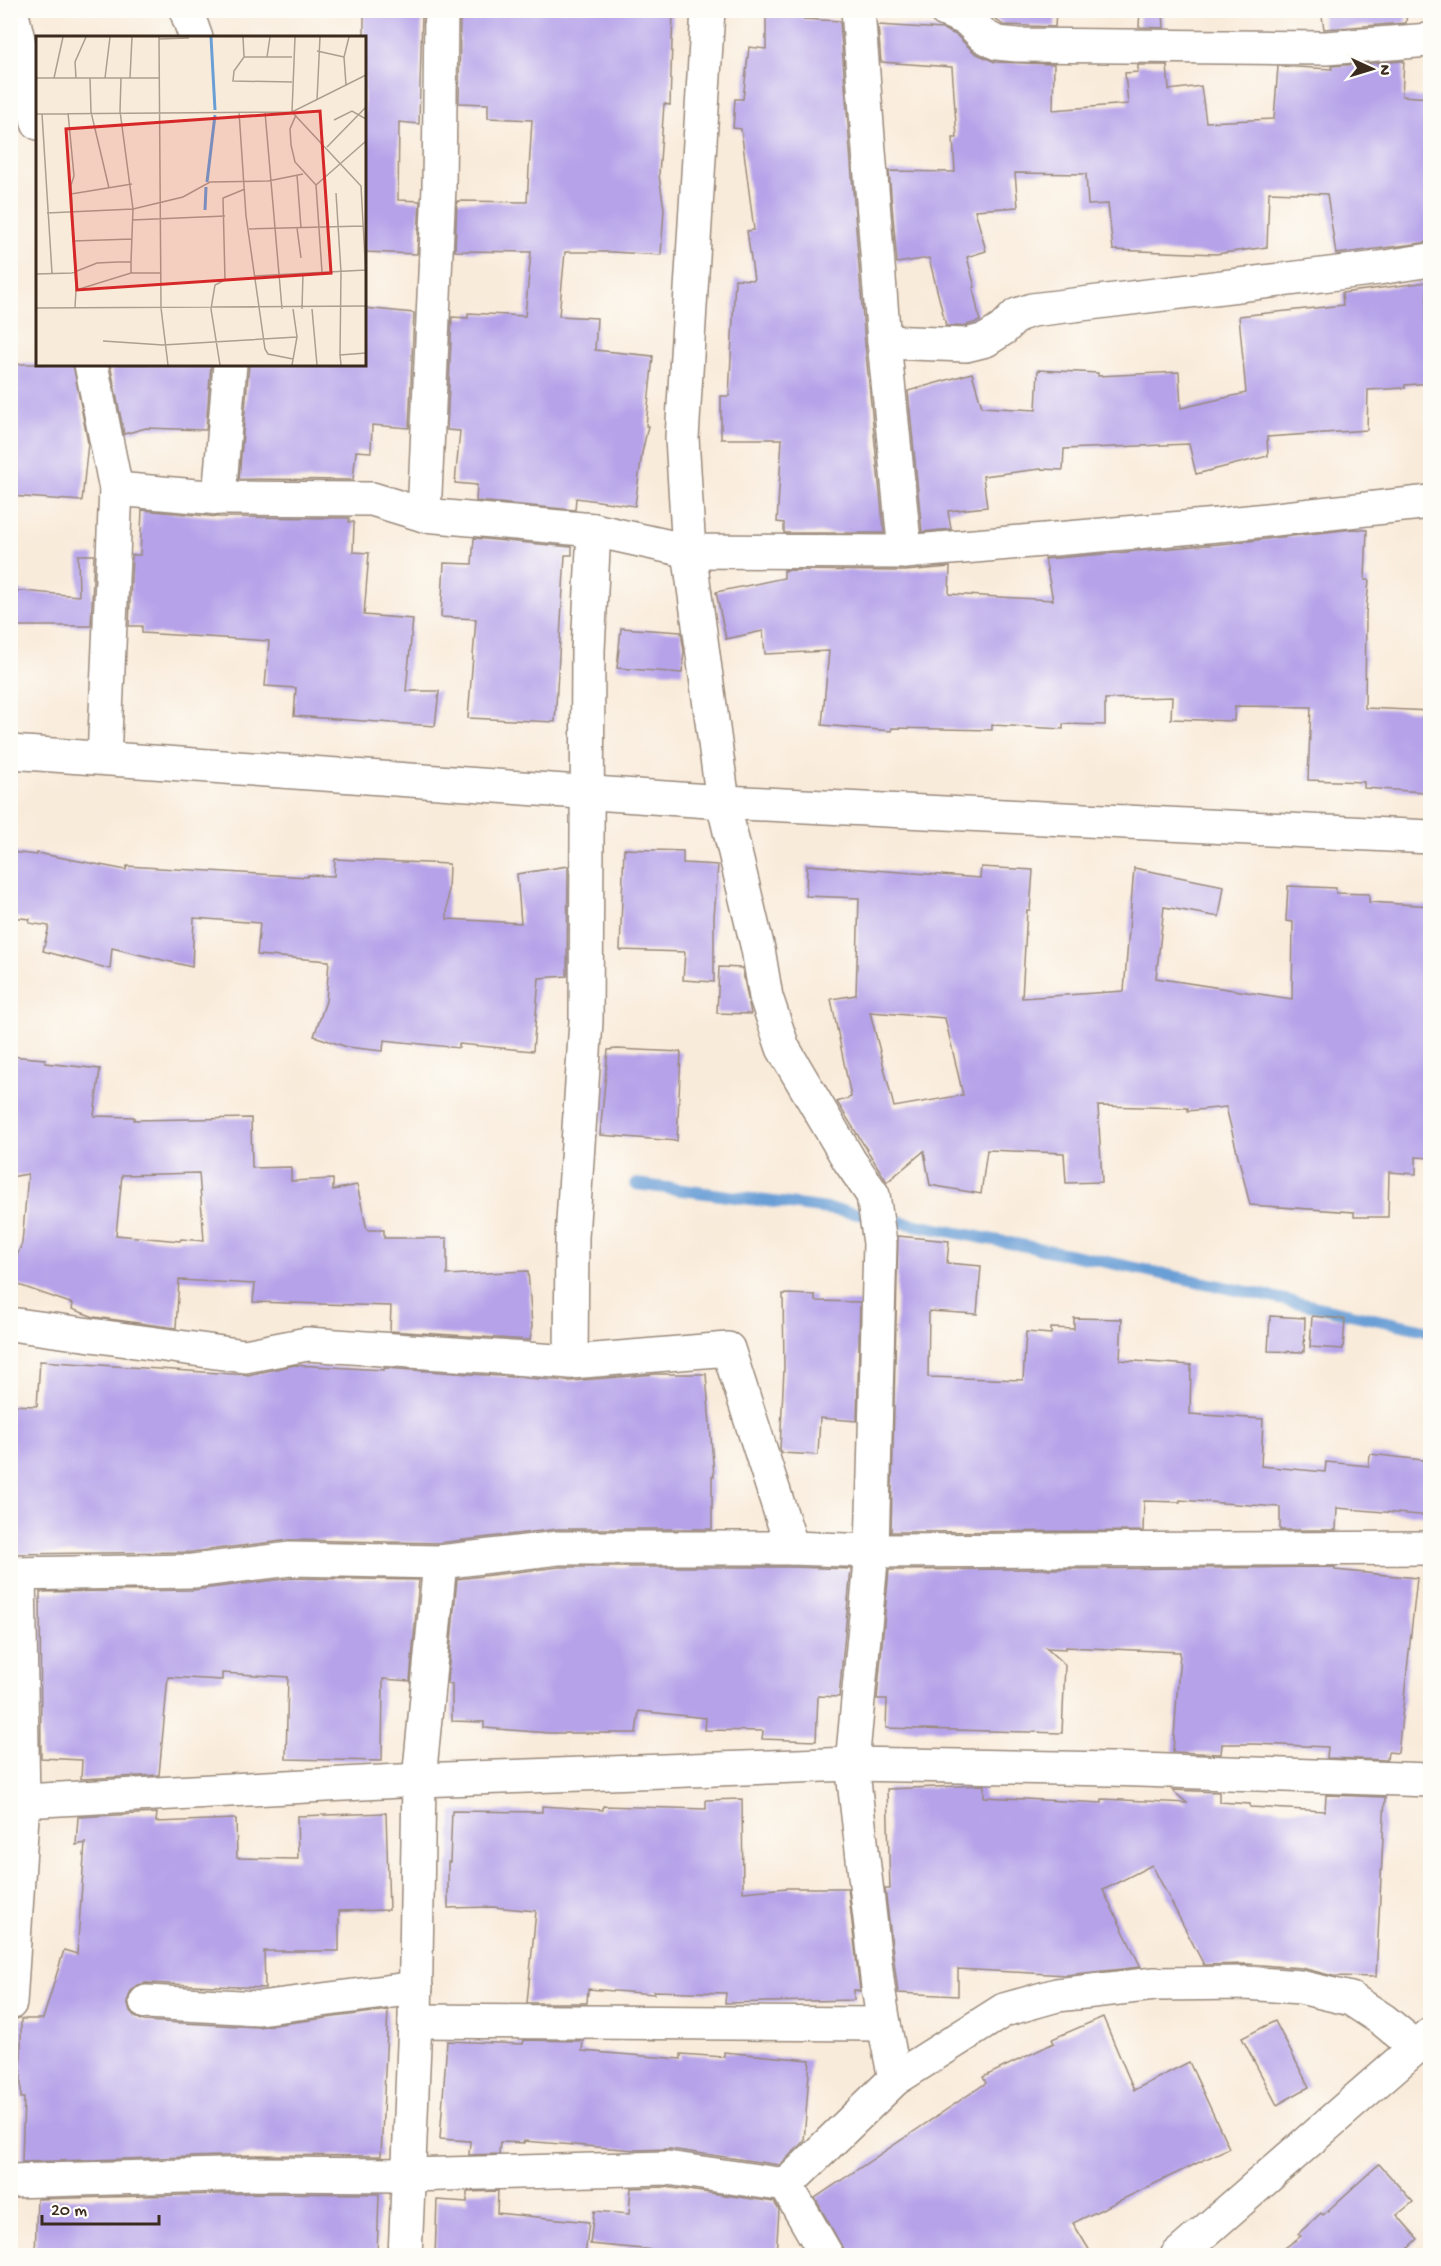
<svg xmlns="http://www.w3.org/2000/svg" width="1441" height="2266" viewBox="0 0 1441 2266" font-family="'Gochi Hand',sans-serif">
  <rect width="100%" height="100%" fill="#fdfcf7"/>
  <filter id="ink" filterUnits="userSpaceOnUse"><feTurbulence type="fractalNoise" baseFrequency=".0167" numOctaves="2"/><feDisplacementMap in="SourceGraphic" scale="12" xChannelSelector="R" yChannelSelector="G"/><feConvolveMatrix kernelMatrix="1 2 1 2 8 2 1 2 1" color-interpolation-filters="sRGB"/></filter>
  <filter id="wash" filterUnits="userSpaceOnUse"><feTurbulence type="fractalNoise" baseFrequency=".008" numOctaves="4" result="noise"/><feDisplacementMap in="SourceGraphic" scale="24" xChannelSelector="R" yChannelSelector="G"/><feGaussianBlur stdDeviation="1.35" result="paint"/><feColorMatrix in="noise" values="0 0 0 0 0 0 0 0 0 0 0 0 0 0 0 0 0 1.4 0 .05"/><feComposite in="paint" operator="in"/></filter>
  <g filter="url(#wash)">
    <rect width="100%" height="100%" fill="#f9ebda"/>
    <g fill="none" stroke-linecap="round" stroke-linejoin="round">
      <!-- stream -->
      <path stroke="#6a9fd6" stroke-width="12" d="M636,1184L843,1211L1093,1259L1430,1331"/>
    </g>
    <g id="blocks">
      <!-- building -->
      <g fill="#b5a2e9" fill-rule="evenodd">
        <path d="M364,10L422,14L419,124L399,122L398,200L420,201L417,254L364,252Z"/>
        <path d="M467,10H501L500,13L571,10H673L670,105L664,104L659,175L664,209L661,255L612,252H565L559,316L597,318L595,350L653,356L646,426H648L642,453L635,506L576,498L575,510L476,501L477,485L455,483L460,431L447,430L452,317L468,318V313L525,316L531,252L455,251L457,201L527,202L532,120L488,118V104L459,103L460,16H466Z"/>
        <path d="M990,10H1056L1055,27L1003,25L990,15Z"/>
        <path d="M1140,10H1163L1164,28L1139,27Z"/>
        <path d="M1321,10H1407L1406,23L1324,29Z"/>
        <path d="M766,16H803V19L840,21L865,344L884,533H784V523L777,522L782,439H721V396H729L735,279L754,280L747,231L754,230L741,129L733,128L735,99H743L749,47L766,49Z"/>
        <path d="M878,25L943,29L956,35L975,53L995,62L1054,64L1053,110L1128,104L1125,73L1138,72V65H1167L1169,90L1201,86L1206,122L1274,119L1278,66L1332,69L1331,66L1404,61L1402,96L1431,98V242L1336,254L1327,194L1269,192L1267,247L1216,254L1113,250L1108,204L1088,205L1086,174L1015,173L1018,207L975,210L986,251L967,257L975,287L973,288L980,321L964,326H946L929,258L897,263L889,171L955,172L953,138H957L952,67L881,62Z"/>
        <path d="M1428,282L1425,322H1431V383L1405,385V388L1368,390L1367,430L1267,437L1268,456L1196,474L1189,444L1064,449L1063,470L1041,469L983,476L987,507L948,511L951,529L922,532L908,391L972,373L982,407L1036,410L1038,370L1098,373V376L1179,372L1181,408L1246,393L1239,316L1343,305L1342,293Z"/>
        <path d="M364,308L414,313L409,428L372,425L371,452L356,451L353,480L239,479L249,364H364Z"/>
        <path d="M10,364H73L88,443L82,501L10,496Z"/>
        <path d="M110,364H211L206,430L146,428L124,434Z"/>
        <path d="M142,510L219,517L349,518V522H354L353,552L369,553L364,615L413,619L406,691H439L435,726L294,716L296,688L265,686L269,641L142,633V626H129L132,555H140Z"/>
        <path d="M1353,529L1367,530L1365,580H1369L1366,613L1365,708L1431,711V790L1424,789V792L1364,788V782L1308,780L1311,707L1235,706L1234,721L1171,719L1172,697L1105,699V725L1063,724V729L992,725V730L892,728L891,731L822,725L829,651L765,654L763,631L726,639L716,592L784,578V570L905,571L950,567L949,594L1053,600L1045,559L1231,543Z"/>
        <path d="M474,538L572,547V555H565L555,722L468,718L476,619L441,617L444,563L472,564Z"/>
        <path d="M78,555H94L91,626H10V590L79,596Z"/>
        <path d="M621,628L681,632L684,651L682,673L617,668Z"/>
        <path d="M624,849L683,851V863L718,865L714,917V982L683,980L685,952L620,950Z"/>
        <path d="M10,852L37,855V853L126,870L127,866L307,877L308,875L334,876L335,859L449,864L447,919L521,923L517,874L568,866L567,976L539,978L533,1051L459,1044V1048L384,1040L383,1051L347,1047L314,1036L326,1001L329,961L257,955L260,923L194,918L192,967L112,948L110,969L43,951L49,926L29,923L30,919L10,917Z"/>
        <path d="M807,865L980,878L981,867L1033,870L1030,910H1027L1022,998L1124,991L1134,868L1224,886L1219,917L1164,907L1156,978L1292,999L1293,922L1286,921L1288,886L1336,888V893L1369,894V902L1431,906V1158L1416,1157V1174L1389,1172L1388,1217H1354V1212L1250,1205L1226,1107L1188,1111V1108L1098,1106L1102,1182L1066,1183L1064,1153L987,1150L981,1194L930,1185L924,1151L887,1182L837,1102L851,1097L831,999L856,995L859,898L806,896ZM870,1012L945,1018L963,1095L894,1107Z"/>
        <path d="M719,967L742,968L751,1014L717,1013Z"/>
        <path d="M617,1049L681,1052L677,1141L600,1135L608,1050Z"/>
        <path d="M10,1056L45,1059V1063L100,1069L94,1116L134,1117V1120L251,1118L252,1168L291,1167V1181L333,1179V1190L357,1185L367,1230H384V1238H447V1275L528,1271L532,1326L530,1340L390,1331L391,1306L253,1302L255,1284L179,1280L176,1328L94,1317L72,1309L73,1304L10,1282V1274L22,1243L28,1174L10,1177ZM199,1173L204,1241L181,1239L180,1241L116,1235L122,1175Z"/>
        <path d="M898,1236L949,1241L947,1263L981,1266L977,1314L929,1311L928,1377L1023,1380L1026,1332L1051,1334V1328L1074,1329V1318L1122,1319L1120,1360L1191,1365L1190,1414L1263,1419L1261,1466L1325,1472L1326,1462L1369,1466L1370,1454L1431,1461V1516L1337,1508L1336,1530H1280V1507L1180,1500V1502L1144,1501L1143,1531L891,1532Z"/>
        <path d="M783,1294L815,1295V1301L860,1302L857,1421L820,1418L818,1455L781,1453L780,1449L784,1369Z"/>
        <path d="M1270,1316L1305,1318L1304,1352L1268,1351Z"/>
        <path d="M1312,1316L1345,1319L1343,1349L1310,1347Z"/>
        <path d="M40,1361L248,1375L295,1365L384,1370V1368L570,1381L656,1374H706L714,1476H712V1529H558L439,1543L290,1540L192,1552L10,1554V1405L37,1406Z"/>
        <path d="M559,1567H792L851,1569L839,1697L818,1696L816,1741L762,1739L763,1731L705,1730L706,1718L639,1711L636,1733H549L484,1728V1722L452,1721V1684L447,1683L457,1579Z"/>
        <path d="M1335,1567V1570L1417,1578L1398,1753L1388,1752L1387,1760L1327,1758L1328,1747L1254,1744H1222L1221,1754L1173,1752L1180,1652L1066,1647V1649L1046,1648L1065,1665L1062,1733L886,1728L887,1699H877L889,1570Z"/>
        <path d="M291,1578L419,1580L410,1681L383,1679L382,1761L286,1759L288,1677L222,1673V1680L168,1677L159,1775L81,1779L82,1760L41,1758L40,1592L193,1590Z"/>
        <path d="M984,1785V1797L1102,1803V1799L1187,1803L1172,1790L1219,1792V1802L1250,1804V1807L1325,1811L1326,1795L1385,1797L1376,1977L1333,1976L1302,1968L1247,1964L1204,1965L1152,1865L1103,1890L1141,1967L1066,1975L958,1969V1996L898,1993L885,1889H890L887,1789Z"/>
        <path d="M742,1799L743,1892L787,1888H848L860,1991L854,1990V2000L725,2003L726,1993L654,1991V1994L588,1989L587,2003H527L536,1911L493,1907L448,1908V1862H450L452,1811L542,1812V1806L603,1810V1806L706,1809V1800Z"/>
        <path d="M157,1813L156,1822L236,1819L237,1858L298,1859L297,1816L386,1813L389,1910L339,1911V1951H264L265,1988L146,1983L138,1985L131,1991L127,2002L130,2011L135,2017L144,2021L258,2027L388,2010L381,2156L255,2155L22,2162L24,2098H21V2019H43L64,1950L77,1954L85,1843L76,1845L78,1817Z"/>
        <path d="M1103,2017L1134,2090L1189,2062L1229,2148L1073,2223L1093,2256H847L815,2198L986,2083L983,2077L1054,2043L1052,2039Z"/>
        <path d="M1275,2021L1309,2087L1277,2105L1242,2038Z"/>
        <path d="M524,2040L583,2041L582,2051L681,2059V2054L724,2057V2052L810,2060L804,2141L780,2165L670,2149L635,2150L524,2141V2143L500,2142L499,2154L469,2155L470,2141L440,2139L447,2041L523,2044Z"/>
        <path d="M1379,2164L1413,2202L1397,2215L1418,2239L1400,2256H1274L1301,2236L1298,2234L1321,2213L1323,2215Z"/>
        <path d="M666,2187L774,2202L779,2210L776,2256H653L654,2250L590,2244L594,2211L629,2214L631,2188Z"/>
        <path d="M498,2191L497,2213L589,2222L585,2256H435L437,2200L467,2202V2192Z"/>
        <path d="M255,2193L379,2194L377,2256L199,2255L113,2249V2254L86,2251V2256H35L37,2199Z"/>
      </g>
    </g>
  </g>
  <g filter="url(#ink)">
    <use href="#blocks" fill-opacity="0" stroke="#9a8a7c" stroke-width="1.5"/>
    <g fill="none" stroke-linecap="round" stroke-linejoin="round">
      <!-- minor casing -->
      <g stroke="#9a8a7c" stroke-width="36">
        <g id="minor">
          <path d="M11,10L38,123"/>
          <path d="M186,10L196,38"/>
          <path d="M708,10L682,438L689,551L723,802L758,949L766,997L783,1048L849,1160L873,1195L880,1243L872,1551L852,1764L878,1987L884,2024L895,2079"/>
          <path d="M858,10L884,342L905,552"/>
          <path d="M945,10L967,19L984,36L997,43L1017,45L1326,48L1430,40"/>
          <path d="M884,342L966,345L986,340L1003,329L1017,315L1032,310L1379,268L1430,260"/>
          <path d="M91,364L116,489L104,758"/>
          <path d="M116,489L219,498L230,364"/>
          <path d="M219,498L372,499L424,515L594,530L689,551L905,552L1229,524L1430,502"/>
          <path d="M424,515L439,187L441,10"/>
          <path d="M10,1324L245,1356L307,1344L571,1362L728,1349L792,1548"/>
          <path d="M571,1362L572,1237L586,1021L588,650L594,530"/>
          <path d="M10,1574L193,1571L290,1559L440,1562L558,1548H792L872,1551L1430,1548"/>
          <path d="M10,1804L23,1801L419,1780L852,1764L1110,1769L1430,1780"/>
          <path d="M146,2002L259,2008L416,1988"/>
          <path d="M10,2003L23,1801L19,1574"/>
          <path d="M415,2021L884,2024"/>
          <path d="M10,2181L255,2174L408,2175L667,2168L786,2185L895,2079L1004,2010L1057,1995L1155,1984L1246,1983L1300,1987L1351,1999L1383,2020L1416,2047"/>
          <path d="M786,2185L827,2256"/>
          <path d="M405,2256L415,2021L419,1780L440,1562"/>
          <path d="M1177,2256L1430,2035"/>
        </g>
      </g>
      <!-- tertiary casing -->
      <g stroke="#9a8a7c" stroke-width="36">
        <path id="tertiary" d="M10,752L723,802L1430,837"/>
      </g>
      <!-- minor -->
      <use href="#minor" stroke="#fff" stroke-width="33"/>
      <!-- tertiary -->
      <use href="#tertiary" stroke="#fff" stroke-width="33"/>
    </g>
  </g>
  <!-- overview -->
  <g transform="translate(36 36)">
    <rect width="330" height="330" fill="#f9ebda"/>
    <path fill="none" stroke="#6a9fd6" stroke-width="3" d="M175,1L179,74M171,146L179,79M169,174L170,151"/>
    <path fill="none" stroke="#ad9e8f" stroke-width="1.5" d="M123,1L125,272L132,329M207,1L208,21L198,35L197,45L256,46M259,1L256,76L325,150L330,241M123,3L153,2M281,15L308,21M208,21H256M231,21L234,1M0,42H123M18,42L27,1M40,42L39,26L50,1M54,42L55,76L73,152M69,42L74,1M85,42L84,75L97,173L95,226M94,42L96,1M310,49L308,21L313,1M281,64L284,1M203,76L210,180L229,313L232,318L257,323M229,76L246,273M32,77L38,140L35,149L40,254M0,78L256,76L330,39M6,78L16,237M260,79L254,93L255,109L259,126L280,149L286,236M298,84L316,75L330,83M291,111L330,71M261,139L265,192M280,149L330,105M300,157L305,236L304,319M35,158L96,148M11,177L97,173L147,161L174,146L232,145L267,138M96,184L189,180M261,192L265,222M213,193L327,190M37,205L96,203M0,238L36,237L61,227L82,226H95V237M218,240L330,234M39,271L40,254L95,237H125M0,272L330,270M266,273L267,237M276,273L281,329M67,305L127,309L261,301M184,329L175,273L179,249L189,244L187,162L209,153M256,329L261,301L257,273M305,329L304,319L330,317"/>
    <path fill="#d62828" fill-opacity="0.15" stroke="#d62828" stroke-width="3" d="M284,75L295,237L41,254L30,93Z"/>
    <rect width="330" height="330" fill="none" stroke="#3b2a1e" stroke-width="3"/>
  </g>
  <!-- margin -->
  <rect width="1441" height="2266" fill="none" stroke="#fdfcf7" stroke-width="36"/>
  <!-- north arrow -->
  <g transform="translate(1372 69) rotate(94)" stroke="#fdfcf7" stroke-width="4.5" paint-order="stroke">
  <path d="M0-4.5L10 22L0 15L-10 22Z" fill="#3b2a1e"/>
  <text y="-9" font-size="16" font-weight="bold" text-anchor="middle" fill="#3b2a1e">N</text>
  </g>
  <!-- scale -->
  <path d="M42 2215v9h117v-9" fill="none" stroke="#3b2a1e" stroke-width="3"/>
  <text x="51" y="2215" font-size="18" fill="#3b2a1e" stroke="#fdfcf7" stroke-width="4.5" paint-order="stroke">20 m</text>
</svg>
